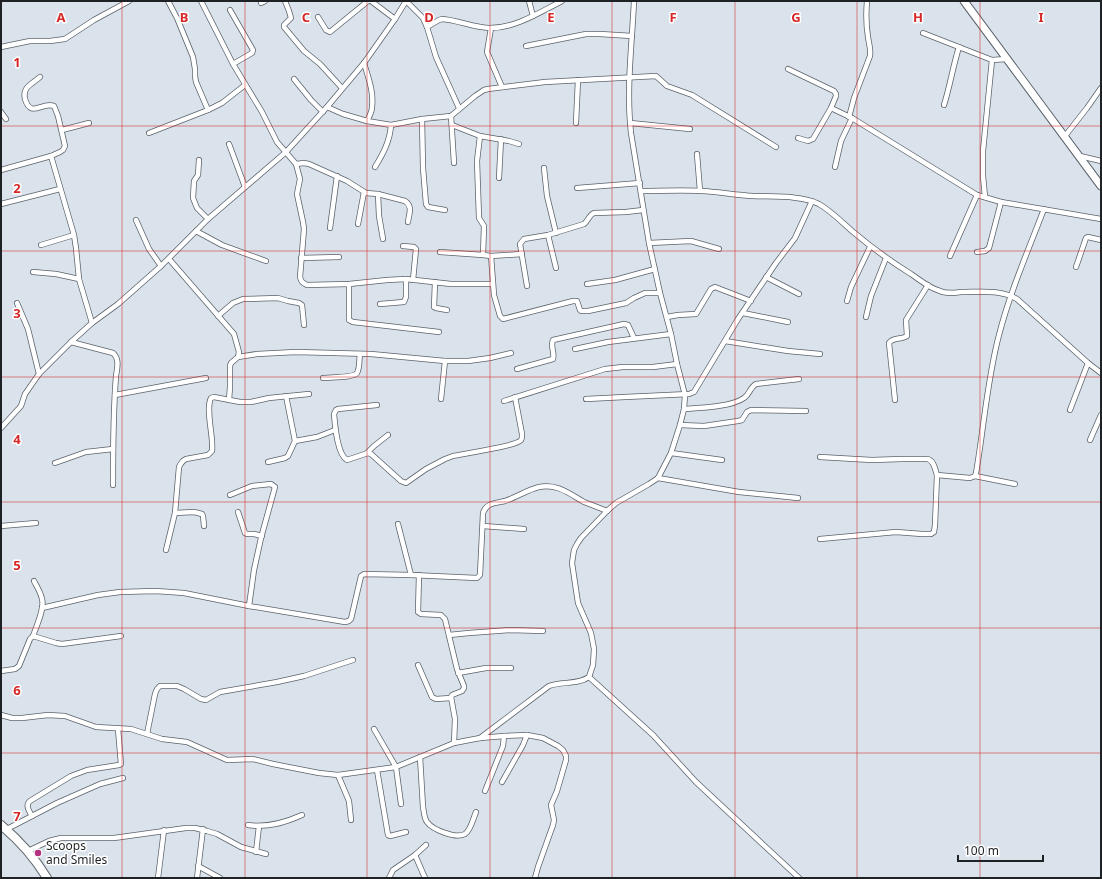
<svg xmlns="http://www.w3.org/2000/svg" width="1102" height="879" viewBox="0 0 1102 879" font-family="'Noto Sans',sans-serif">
  <rect width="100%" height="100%" fill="#dae2eb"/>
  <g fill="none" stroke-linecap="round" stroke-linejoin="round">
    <!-- minor casing -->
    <g stroke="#5b626a" stroke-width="6">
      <g id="minor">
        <path d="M168,1L177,18L193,57L195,69V76L196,82L208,110"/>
        <path d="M201,1L233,64L262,112L277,142L296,164L300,179L297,194L303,222L304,229L300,277C301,282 303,283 307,285L349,284L387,280L406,279L451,284H493"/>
        <path d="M285,1L289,11L291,18L284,25V27L304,51L320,64L342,88"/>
        <path d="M371,1L395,19"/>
        <path d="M406,1L423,18L427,27L436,57L459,108"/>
        <path d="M529,1L533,16"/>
        <path d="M261,3L265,1"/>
        <path d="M230,10L253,50L252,53L233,64"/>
        <path d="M318,17L326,30L330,32L368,1"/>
        <path d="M427,27L439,20L442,19C458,20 474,28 490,28C516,28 540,12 562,1"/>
        <path d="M491,28L487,52L502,87"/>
        <path d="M923,33L992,60L1007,59"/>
        <path d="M526,46L586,34H600L632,36"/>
        <path d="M1,47L30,41H50L65,39L94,20L129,1"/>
        <path d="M364,63C368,77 374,92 372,107C372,112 369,117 367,121"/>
        <path d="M788,69L834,91L836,94V96L831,108L852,118L977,195L1001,202L1101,219"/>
        <path d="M294,79L311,100L323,112"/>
        <path d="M944,105C950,86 953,66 959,47"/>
        <path d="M327,107L343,114L367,121L391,125L422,119L451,116L475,96L484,90L488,89L545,82L656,76L667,86L692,95L776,147"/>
        <path d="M1,112L6,119"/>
        <path d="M451,116L454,163"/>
        <path d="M849,117L854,98L870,56C871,49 869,44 868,37C866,25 866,13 867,1"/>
        <path d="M422,119L423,168L426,204L428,207L445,210"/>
        <path d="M576,123L578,80"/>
        <path d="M630,123L690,129"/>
        <path d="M452,125L480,136L509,141L519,144"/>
        <path d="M62,130L89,123"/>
        <path d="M149,133L208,110L222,103L245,85"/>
        <path d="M480,136L477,161L479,218L484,226L483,255"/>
        <path d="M1065,136L1087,108L1101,88"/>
        <path d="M798,138L808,141L813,139L831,108"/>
        <path d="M229,144L245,187"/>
        <path d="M697,154L700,191"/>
        <path d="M51,156L74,235L76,248L79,279L92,323"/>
        <path d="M1080,156L1101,161"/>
        <path d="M199,160L198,175L194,181L193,198L197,208L208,219"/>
        <path d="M296,164L304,163L309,164L347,181L366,193L378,194L405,201C413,206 409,214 408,222"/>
        <path d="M375,167C383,154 390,141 391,125"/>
        <path d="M835,167L841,141L852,118"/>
        <path d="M544,168L547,196L556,233"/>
        <path d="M1,170L51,156L60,152L63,150L65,146L58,116L54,106C42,101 31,119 25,99C22,87 32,84 40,77"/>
        <path d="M499,178L501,139"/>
        <path d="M577,188L640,183"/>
        <path d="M641,191C661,191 682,190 702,191C719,192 736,195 753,196C774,197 801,195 819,204C831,211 842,222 852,231C871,247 890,261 911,274C920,280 929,288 940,291C946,294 954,293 961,292C980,292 1000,289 1017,299L1088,363L1101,373"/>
        <path d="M378,194L379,216L383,239"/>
        <path d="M985,197L983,176V151L992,60"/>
        <path d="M1,204L60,189"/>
        <path d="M136,220L149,249L161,266"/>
        <path d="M358,224L364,192"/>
        <path d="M330,228L337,176"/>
        <path d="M196,231L222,245L266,261"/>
        <path d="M548,235L556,268"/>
        <path d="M649,243L691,241L719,249"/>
        <path d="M41,245L74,235"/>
        <path d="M403,246L414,247L416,249L413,280"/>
        <path d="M440,252L483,255L491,256L522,254"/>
        <path d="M977,252L985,251L989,248L1001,202"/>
        <path d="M491,256L494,295L500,316L503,319L573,301H577L580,310L581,311H588L626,303L634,298L645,293H660"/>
        <path d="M950,256L977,195"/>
        <path d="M301,258L339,257"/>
        <path d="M169,259L234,334L239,352L238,357L231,363L230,366V387L229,400"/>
        <path d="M1076,267L1086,238L1088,237L1101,240"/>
        <path d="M33,272L56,274L79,279"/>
        <path d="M766,277L799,294"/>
        <path d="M435,282L434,307L436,308L447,310"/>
        <path d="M349,284V320L353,322L439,332"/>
        <path d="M587,284L615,280L655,269"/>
        <path d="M527,286L520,244L524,239L548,235L584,224C588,221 589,215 594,213L626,212L643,210"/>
        <path d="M847,301L851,287L870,247"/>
        <path d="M17,303L28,329L39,374"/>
        <path d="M380,304L404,302L406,297V279"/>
        <path d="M743,313L788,322"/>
        <path d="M218,316L233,303L243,299L278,298L288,301L299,303L302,305L304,325"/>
        <path d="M667,317L678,315L696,314L711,289L715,287L751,301"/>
        <path d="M866,317L871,296L886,258"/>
        <path d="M725,341L788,351L820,354"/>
        <path d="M71,342L113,353C120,359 117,369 116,376C113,413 113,449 113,485"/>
        <path d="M575,349L608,342L671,334"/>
        <path d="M238,357L257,354L296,352L371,354L445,361H468L490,358L511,353"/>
        <path d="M517,369L553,359C555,353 550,346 553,340L624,324L628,325L634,338"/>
        <path d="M323,378C330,377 353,378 357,373C360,368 359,359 360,354"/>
        <path d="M115,395L206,378"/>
        <path d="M441,399L445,361"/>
        <path d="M586,399L625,397L689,394L694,392L738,319L776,263L795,238L812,201"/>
        <path d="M895,400L889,343C893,337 901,340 907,336L906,320L928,285"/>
        <path d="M504,401L605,369L623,367H653L677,364"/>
        <path d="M377,405L338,409L336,410L334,414C335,425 337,454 347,460L368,453L371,454L401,481L406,483L426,469L445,459L453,456C462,454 517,446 521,440C522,439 522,436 522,434L515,397"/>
        <path d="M684,409C700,408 731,407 744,398C750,394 750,387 756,384L799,379"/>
        <path d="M1070,410L1088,363"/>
        <path d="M680,425L704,426L738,421L742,420L747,412L751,410L806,411"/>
        <path d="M1,428L21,406L25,394L39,374L71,342L92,323L118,304L161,266L208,219L286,152L327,107L364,63L395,19L406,1"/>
        <path d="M1090,440L1101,415"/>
        <path d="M295,441L317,437L335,430"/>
        <path d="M367,453L374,446L388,435"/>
        <path d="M671,453L722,460"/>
        <path d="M820,457L872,460L902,459H928C934,461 935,469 937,475L970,478L975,476L976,473C984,427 987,380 999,335C1010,292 1028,251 1044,209"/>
        <path d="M268,462L285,458L288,456L295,441L286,396"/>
        <path d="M55,463L86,452L113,449"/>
        <path d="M975,476L1015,484"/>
        <path d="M658,478L739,492L798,498"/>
        <path d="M230,495L252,486L271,484L275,487L261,538L254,570L249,606"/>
        <path d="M238,512L245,533L247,534H254L262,536"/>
        <path d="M175,513L194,512L202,514L203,516L204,526"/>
        <path d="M398,524L411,575"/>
        <path d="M1,526L36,523"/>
        <path d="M483,526L524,529"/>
        <path d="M820,539L896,532L922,534H931L934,532L935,525L937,475"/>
        <path d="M166,550L175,513L179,467C181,463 182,461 186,459L208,455L212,451C214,438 205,409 211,398L214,397L240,402H251L269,398L309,394"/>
        <path d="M419,575L418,612L421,614L441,615L445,619L457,669L464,686V688L462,691L452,695L451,697L455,719L454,743"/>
        <path d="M42,608L98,595L120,592L156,591L184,593L249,606L345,622L349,621L351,619L361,576L364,574L411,575L477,578L480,575L483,513C486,503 496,503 505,501C517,497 527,490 539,487C557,483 570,494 584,502C592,505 600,508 607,511"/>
        <path d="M449,635L469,633L510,630L543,631"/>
        <path d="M33,636C36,627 45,608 42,599C41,593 37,587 34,581"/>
        <path d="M418,665L432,697L436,699L451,698"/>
        <path d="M1,671L15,669L19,666L30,639L33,636L56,643L62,644L121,636"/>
        <path d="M458,673L486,668H511"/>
        <path d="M589,677L653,735L696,782L799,878"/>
        <path d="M1,715L12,718H22L48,715L65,716L96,727L131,729L162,739L187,742L227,760L253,759L273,764L319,773L338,775L396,767L454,743L480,738L504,736L527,735L543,738L558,746L563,750L566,756V760L557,791L551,805L554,820L553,825L538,867L535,878"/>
        <path d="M374,729L396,767L401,804"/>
        <path d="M147,734L155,694L157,689L160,686H177L184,689L201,699L206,700L220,692L277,682L304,676L353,660"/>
        <path d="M480,738L549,686C562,681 578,685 589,677L593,665L594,649L591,633L578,603L572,563L574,550L577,544L581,538L607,511L616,503L649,484L658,478L671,453L680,425L684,409L685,395L677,364L671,334L660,293L649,243L631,133C626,89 632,45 634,1"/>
        <path d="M420,757L423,807C424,812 424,818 427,822C433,830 456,839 465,834C471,830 473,819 476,812"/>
        <path d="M377,770L388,835L390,836L406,832"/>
        <path d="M338,775L349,801L351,820"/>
        <path d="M502,782L523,745L527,735"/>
        <path d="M485,791L503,746L504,736"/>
        <path d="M32,816C29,811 25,805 30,801L71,776L87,770L119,765L121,764L118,729"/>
        <path d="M248,825C267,828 284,823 302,815"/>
        <path d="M7,829L57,803L100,784L123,778"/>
        <path d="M28,851L49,841L61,838H114L186,828H195L207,831L217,834L241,847L266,854"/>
        <path d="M256,852L259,826"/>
        <path d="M415,855L425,878"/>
        <path d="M198,866L220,878"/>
        <path d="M158,878L164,830"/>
        <path d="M197,878L203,829"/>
        <path d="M389,878L393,870L415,855L426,845"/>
      </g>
    </g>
    <!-- secondary casing -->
    <g stroke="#5b626a" stroke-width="9">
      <path id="secondary" d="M964,1L1101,186"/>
    </g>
    <!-- primary casing -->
    <g stroke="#5b626a" stroke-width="10">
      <path id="primary" d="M1,825C19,840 35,858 47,878"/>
    </g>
    <!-- minor -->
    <use href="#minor" stroke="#fff" stroke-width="4.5"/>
    <!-- secondary -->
    <use href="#secondary" stroke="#fff" stroke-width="7"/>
    <!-- primary -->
    <use href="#primary" stroke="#fff" stroke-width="8"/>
  </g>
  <!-- grid -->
  <path fill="none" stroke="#d62828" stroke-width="1" stroke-opacity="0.55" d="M122,1V878M245,1V878M367,1V878M490,1V878M612,1V878M735,1V878M857,1V878M980,1V878M1,126H1101M1,251H1101M1,377H1101M1,502H1101M1,628H1101M1,753H1101"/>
  <!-- markers -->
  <circle fill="#b3317c" stroke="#fff" stroke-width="1.5" cx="38" cy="853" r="4"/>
  <g text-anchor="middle" stroke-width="3" stroke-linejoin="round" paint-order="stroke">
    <!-- poi labels -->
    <g font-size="12" fill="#1f2225" stroke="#fff" text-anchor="start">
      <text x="46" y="850">Scoops<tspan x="46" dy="14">and Smiles</tspan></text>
    </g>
  </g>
  <g font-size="13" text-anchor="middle" font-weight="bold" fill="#d62828" stroke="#fff" stroke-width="3" stroke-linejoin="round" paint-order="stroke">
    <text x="61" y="22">A</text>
    <text x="184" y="22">B</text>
    <text x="306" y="22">C</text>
    <text x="429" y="22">D</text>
    <text x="551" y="22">E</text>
    <text x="673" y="22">F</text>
    <text x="796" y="22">G</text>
    <text x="918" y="22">H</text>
    <text x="1041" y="22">I</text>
    <text x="17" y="67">1</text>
    <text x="17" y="193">2</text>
    <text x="17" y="318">3</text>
    <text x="17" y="444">4</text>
    <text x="17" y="570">5</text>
    <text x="17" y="695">6</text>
    <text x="17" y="821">7</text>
  </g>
  <!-- border -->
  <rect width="1102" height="879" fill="none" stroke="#1f2225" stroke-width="4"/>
  <!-- scale -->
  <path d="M958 855v6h85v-6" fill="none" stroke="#1f2225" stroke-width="2"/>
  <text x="964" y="855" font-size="12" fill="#1f2225" stroke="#ffffff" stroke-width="3" paint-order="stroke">100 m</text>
</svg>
